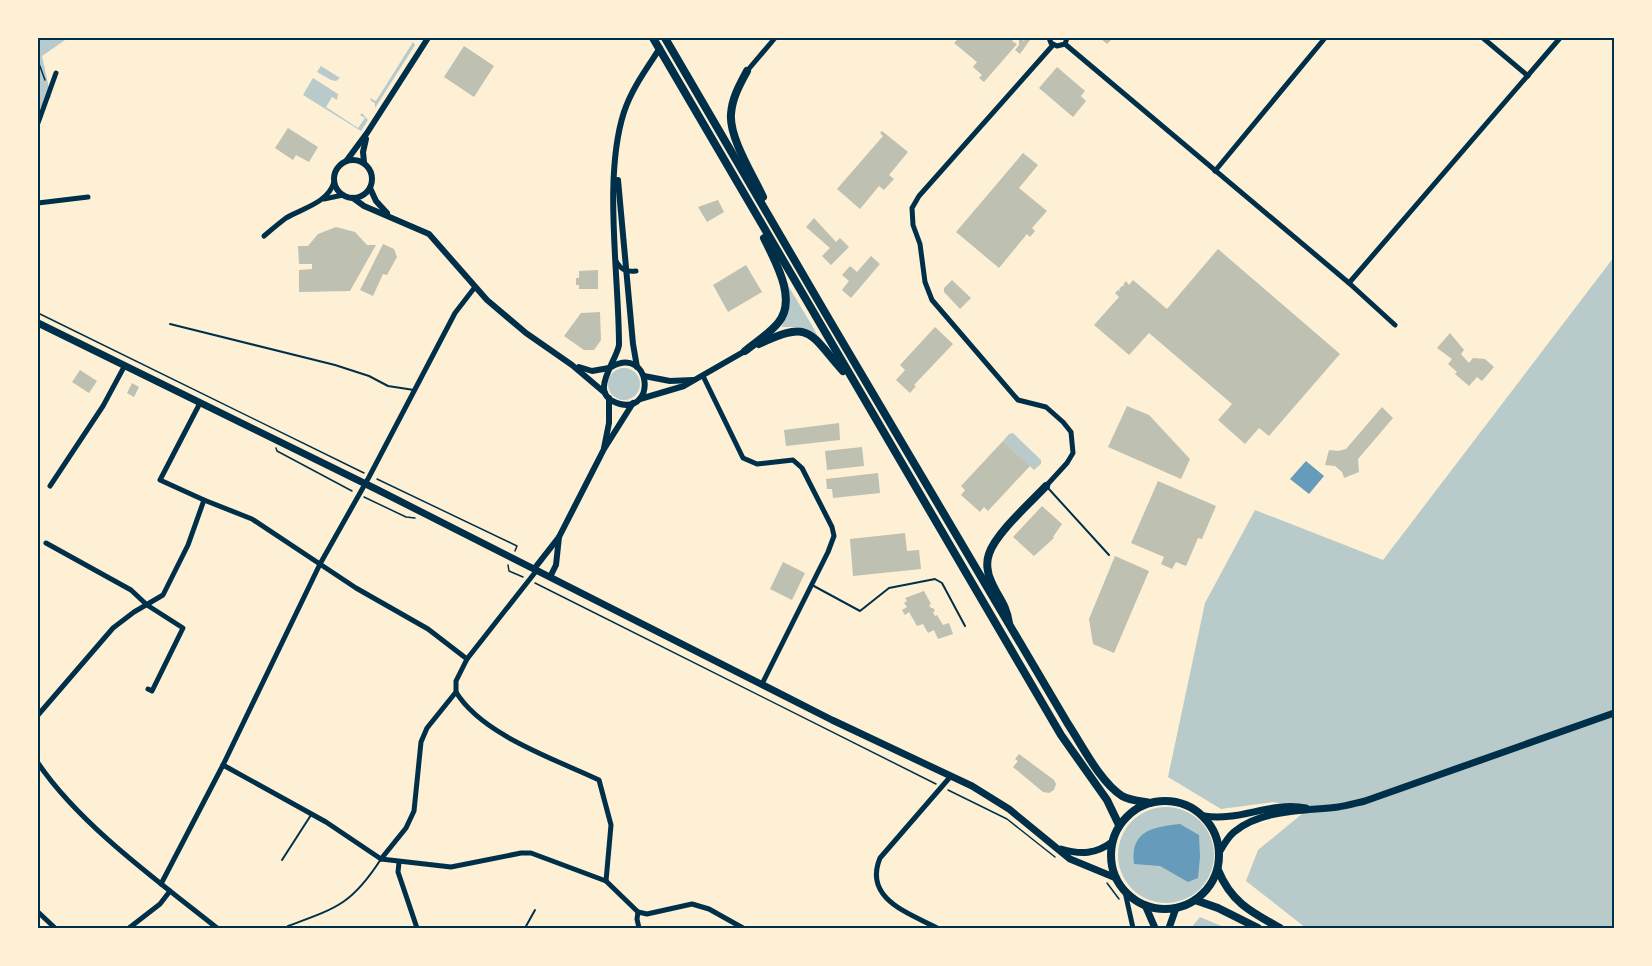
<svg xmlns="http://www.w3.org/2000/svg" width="1652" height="966" viewBox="0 0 1652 966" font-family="Signika,sans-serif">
  <rect width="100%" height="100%" fill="#fdf0d5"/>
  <!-- green -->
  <g fill="#b9caca">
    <path d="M38,38H68L42,56L51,97L38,110Z"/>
    <path d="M413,42L415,45L375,108V103L371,101L370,98L376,101Z"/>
    <path d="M321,66L340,78L336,81L331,80L317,72Z"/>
    <path d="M313,78L338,94L337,100L332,97L326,107L358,128L365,118L360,115L362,113L368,120L361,131L303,95Z"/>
    <path d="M1614,257V928H1306L1246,881L1258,850L1308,809L1273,802L1221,809L1168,777L1205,603L1255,510L1383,560Z"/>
    <path d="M786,282L814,329L818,337L798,327H782Z"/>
    <circle cx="624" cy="384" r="16"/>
    <path d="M1013,433L1041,460V464L1034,470L1003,441L1009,434Z"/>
    <circle cx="1166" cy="855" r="48"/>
    <path d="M1200,917L1226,928H1191Z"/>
  </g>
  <!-- water -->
  <g fill="#669bbc">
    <path d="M1306,461L1324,476L1309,494L1290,479Z"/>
    <path d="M1180,824L1199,835L1200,857L1198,878L1188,882L1160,866L1134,864C1130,831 1152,827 1180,824Z"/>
  </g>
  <!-- building -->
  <g fill="#bec0b2">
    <path d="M959,38H1015L1012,41L1017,44L984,82L979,78L982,75L973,67L977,62L954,43Z"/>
    <path d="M1015,38H1020L1024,41L1026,38L1030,40L1020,54L1015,50L1019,45V40Z"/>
    <path d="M1100,38H1113L1107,44Z"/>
    <path d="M464,46L494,66L474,97L444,77Z"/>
    <path d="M1057,67L1085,91L1081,96L1086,101L1073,117L1039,88Z"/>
    <path d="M288,128L318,147L309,162L296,155L293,160L275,148Z"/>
    <path d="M882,131L908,152L889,175L894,179L884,190L879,186L860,209L837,189L883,136L880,133Z"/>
    <path d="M1023,153L1038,165L1019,188L1047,211L1032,228L1035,231L1030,237L1027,234L999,268L956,232Z"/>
    <path d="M718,200L724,212L707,222L698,207Z"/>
    <path d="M814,218L836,242L840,238L849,247L831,265L822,256L830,248L806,227Z"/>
    <path d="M336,227L355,232L367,245H376L350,291L299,292V270L312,269V264H299L298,246H308L318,234Z"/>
    <path d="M383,244L394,249L397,257L387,275L383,274L373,296L360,290Z"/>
    <path d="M1218,249L1340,354L1269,436L1259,428L1245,444L1218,420L1232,404L1149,333L1129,355L1094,325L1119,297L1115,293L1118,290L1121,291L1119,289L1122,286H1125L1123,285L1126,281L1129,285L1133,280L1167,309Z"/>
    <path d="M871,256L880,264L851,298L842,290L849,281L842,275L850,266L857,272Z"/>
    <path d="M746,265L762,292L728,312L713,285Z"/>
    <path d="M598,270V289H579V285H576V278H579V271Z"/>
    <path d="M952,280L971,298L960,309L944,292V288Z"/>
    <path d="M600,312L601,340L594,350H584L564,336L581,313Z"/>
    <path d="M935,327L953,344L914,385L916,386L910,393L896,380L905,370L900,365Z"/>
    <path d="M1450,333L1464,350L1461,354L1469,363L1473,358L1485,359L1494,367L1482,381L1477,377L1469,386L1455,374L1457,372L1448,364L1452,359L1437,348Z"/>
    <path d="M80,370L97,381L89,393L72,382Z"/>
    <path d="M132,383L139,387L134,397L127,393Z"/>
    <path d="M1127,406L1149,415L1190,459L1181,479L1108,447Z"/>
    <path d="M1382,407L1393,418L1358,459L1359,472L1344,478L1342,472L1335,466L1325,465L1329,450L1338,451L1346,449Z"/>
    <path d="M839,423L840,440L786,446L784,430Z"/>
    <path d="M1003,441L1030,466L988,511L984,507L980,512L961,495L965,490L961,486Z"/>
    <path d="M862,447L864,466L827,470L825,451Z"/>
    <path d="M878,473L880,493L833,498L832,489H827L826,479Z"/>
    <path d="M1158,481L1216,506L1202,539L1198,538L1186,566L1176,562L1172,569L1161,564L1164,557L1131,543Z"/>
    <path d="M1042,506L1062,524L1053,537L1054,538L1034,556L1013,537Z"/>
    <path d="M905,533L907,551L919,550L921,569L853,576L850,539Z"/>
    <path d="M1115,556L1149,571L1114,653L1093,644L1089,619Z"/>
    <path d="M783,562L805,573L792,600L770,589Z"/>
    <path d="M924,591L931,604L929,605L931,608H933L935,611L933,612L935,616L937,615L943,625L949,623L953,634L938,639L934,630L928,633L923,624L917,626L909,612L905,615L902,610L907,607L904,603L907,601L905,598Z"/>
    <path d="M1019,754L1054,780L1056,784L1054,790L1049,793L1043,792L1013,767L1018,761L1015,759Z"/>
  </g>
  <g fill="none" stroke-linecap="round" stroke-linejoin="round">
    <!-- path -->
    <g stroke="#003049" stroke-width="1.5">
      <path d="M38,61L45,80"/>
      <path d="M38,313L364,473"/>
      <path d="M276,448L277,451L352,491"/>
      <path d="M377,479L517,546L515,551"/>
      <path d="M364,497L406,517L415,518"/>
      <path d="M508,565L509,571L523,577"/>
      <path d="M535,583L936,784"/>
      <path d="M948,790L1007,819L1055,857"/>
      <path d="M1107,883L1119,899"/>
    </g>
    <!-- service -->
    <g stroke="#003049" stroke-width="2">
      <path d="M170,324L335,365L369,376L388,386L414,390"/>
      <path d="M1048,488L1109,555"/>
      <path d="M812,585L860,611L889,588L935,579L942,583L965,626"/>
      <path d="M282,860L311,815"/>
      <path d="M288,926C337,908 352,904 381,859"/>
      <path d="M525,928L535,910"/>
    </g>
    <!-- minor -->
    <g stroke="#003049" stroke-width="5">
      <path d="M1049,38L1051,43L1057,46L1065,44L1067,38"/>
      <path d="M1483,38L1528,76"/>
      <path d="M1065,44L1349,283L1395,325"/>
      <path d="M747,71L775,38"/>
      <path d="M38,123L56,73"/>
      <path d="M1215,171L1325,38"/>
      <path d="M324,199L343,195"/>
      <path d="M38,203L88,197"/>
      <path d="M264,236C271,230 278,224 286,218C303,208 328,203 334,182"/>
      <path d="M616,261C621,270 626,272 636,271"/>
      <path d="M1349,283L1560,38"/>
      <path d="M703,376L743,458L757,464L793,460L802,468L832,527L834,536L828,552L762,684"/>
      <path d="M200,403L160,480L204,500L252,519L356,588L428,629L467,659"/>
      <path d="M50,486L103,406L124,367"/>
      <path d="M1046,486L1067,463L1073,453L1071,432L1063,422L1046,407L1018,400L932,300L925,282L920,244L913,225L912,208L919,196L1053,45"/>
      <path d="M46,543L131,590L147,605L183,628L152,691L148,689"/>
      <path d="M456,692C482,735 555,759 599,780L611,825L606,881"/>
      <path d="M38,715L113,628L134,612L163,595L188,545L204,500"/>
      <path d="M38,763C80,825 158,881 217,928"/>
      <path d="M223,765L326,822L381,859L451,867L521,853H531L606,881L638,912L647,914L692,904L709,909L743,928"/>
      <path d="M381,859L406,828L414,811L421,742L427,728L456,692V681L467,659L537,570"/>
      <path d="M399,862L398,872L417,928"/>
      <path d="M161,884L223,765L320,564L369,477L455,313L475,287"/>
      <path d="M1125,892L1133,928"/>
      <path d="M38,912L55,928"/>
      <path d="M638,912L637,919L639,928"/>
      <path d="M129,928L160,904L170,891"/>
      <path d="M937,928C909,913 863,899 880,858L951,776"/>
    </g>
    <!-- tertiary -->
    <g stroke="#003049" stroke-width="6">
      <circle cx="353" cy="179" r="19"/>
      <path d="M347,160L367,133L428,38"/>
      <path d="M364,162L363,152L366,139"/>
      <path d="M618,180L633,344L637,367"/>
      <path d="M370,188L376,201L387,213"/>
      <path d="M353,198L364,206L429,234L487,300L526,333L572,365L605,393"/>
      <path d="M579,367L592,371L609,368"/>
      <path d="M611,367C651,345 657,413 620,404C586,395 616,363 619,345C619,275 603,177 624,112C632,88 647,68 660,48"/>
      <path d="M644,376L670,381L693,380"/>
      <path d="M640,399L684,386L745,351"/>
      <path d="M604,448L609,423V398"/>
      <path d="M534,569L559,537"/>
      <path d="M550,577L556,565L559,537L604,449L633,403"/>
    </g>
    <!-- secondary -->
    <g stroke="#003049" stroke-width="7">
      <path d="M38,323L376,489L832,720L972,786L1009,809L1070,859L1116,878"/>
      <path d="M1204,816C1239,822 1271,801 1306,808"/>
      <path d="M1061,849C1081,855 1096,854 1112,842"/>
      <path d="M1220,851C1224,844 1228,837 1234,832C1261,809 1305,811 1338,807C1347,806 1356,803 1365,801L1614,713"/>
      <path d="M1145,905L1155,928"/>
      <path d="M1169,928L1176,908"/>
    </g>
    <!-- primary -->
    <circle stroke="#003049" stroke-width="8" cx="1165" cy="855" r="54"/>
    <!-- trunk -->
    <g stroke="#003049" stroke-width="8">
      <path d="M653,38L1061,735L1107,800L1119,825"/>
      <path d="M665,38L830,321L1068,724C1082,745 1100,782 1122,796C1131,801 1141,801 1150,803"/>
      <path d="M747,71C740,84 732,98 731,114C729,138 753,175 763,197"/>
      <path d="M759,344C811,319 809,333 843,371"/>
      <path d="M745,351C756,342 769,334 778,323C798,300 775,261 764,238"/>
      <path d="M1009,623C1006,603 998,598 991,581C987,573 986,562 989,554C995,534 1031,502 1046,486"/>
      <path d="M1218,870C1231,902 1251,912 1280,928"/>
      <path d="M1195,900L1218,908L1258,928"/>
    </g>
  </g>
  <!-- border -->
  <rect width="1652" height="966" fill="none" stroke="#fdf0d5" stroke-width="78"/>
  <rect x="39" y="39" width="1574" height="888" fill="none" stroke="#003049" stroke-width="2"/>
</svg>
